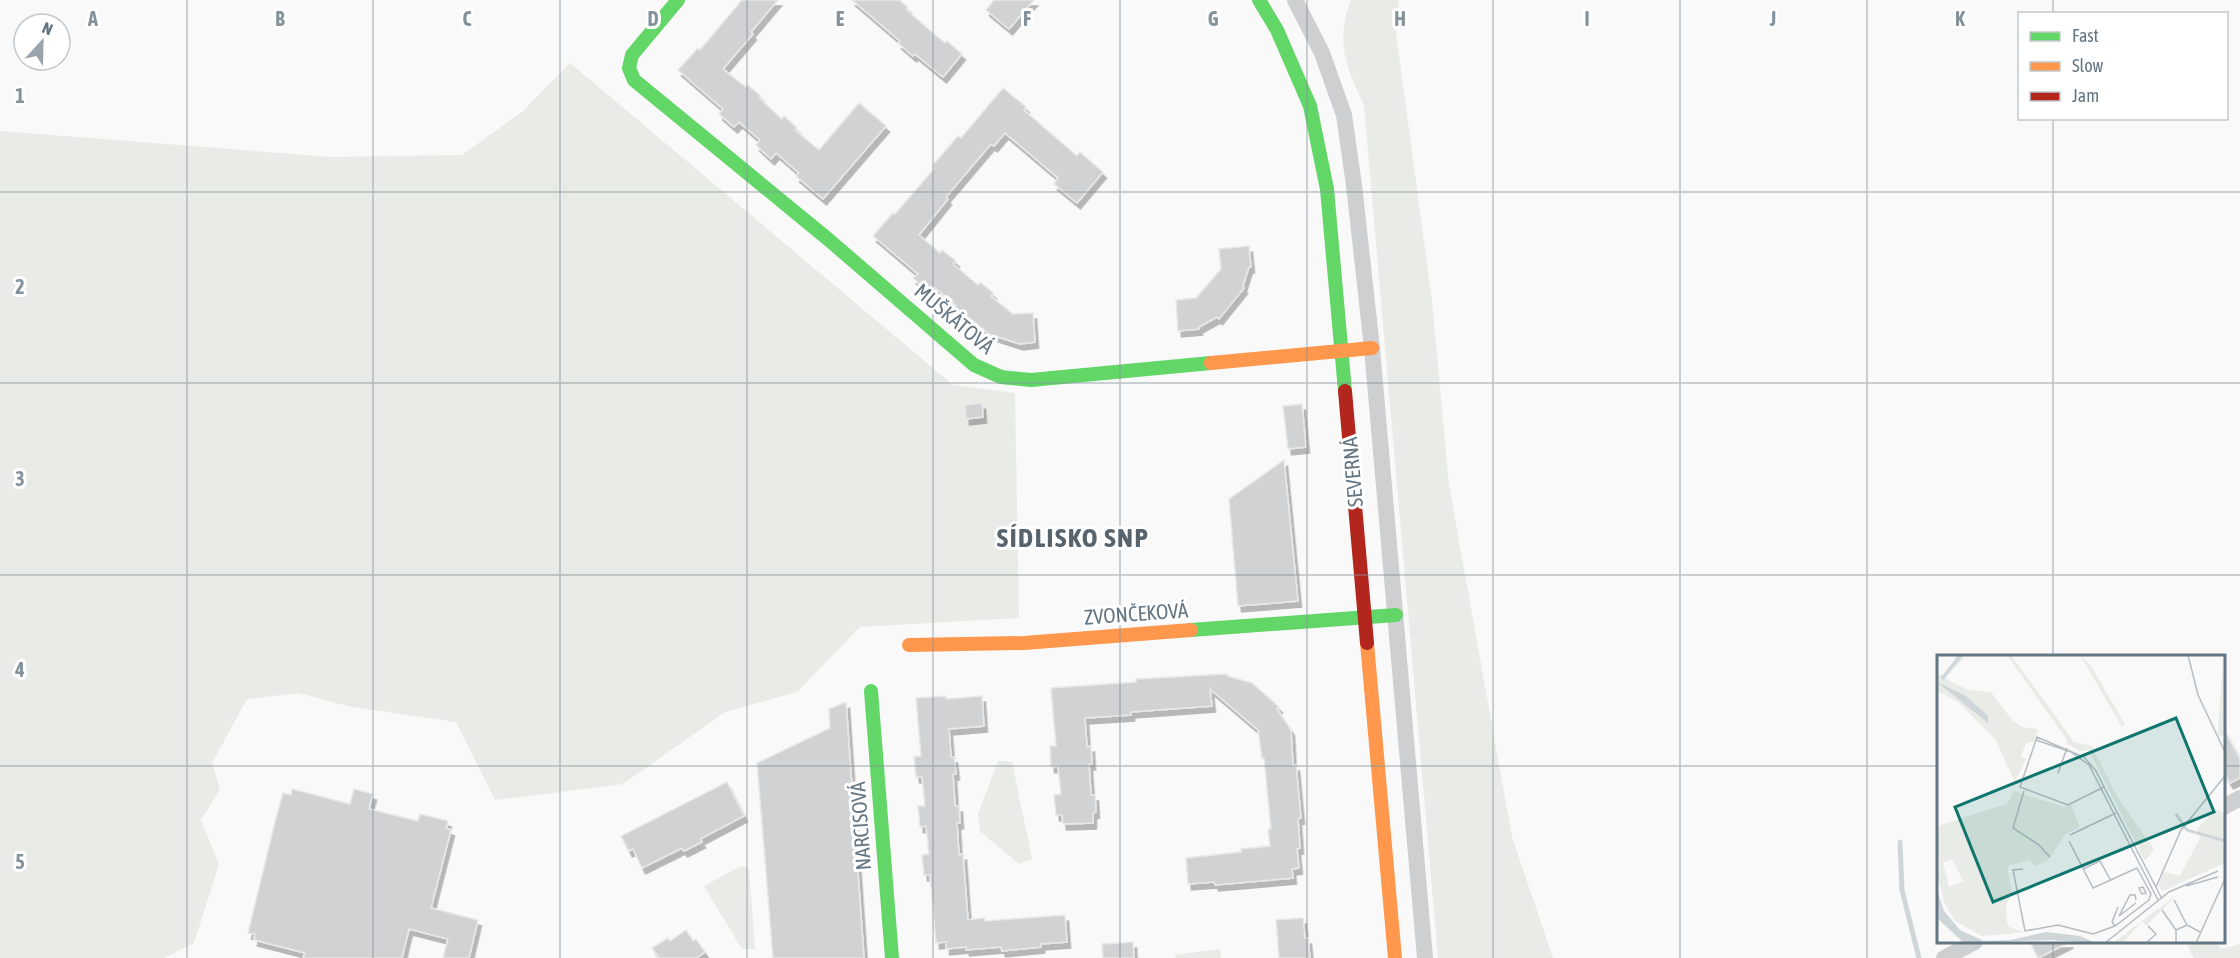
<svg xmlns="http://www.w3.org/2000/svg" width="2240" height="958" viewBox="0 0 2240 958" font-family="'Asap Condensed',sans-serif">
  <defs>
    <filter id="shadow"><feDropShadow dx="3.5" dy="6" stdDeviation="0" flood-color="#0004"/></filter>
  </defs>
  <rect width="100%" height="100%" fill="#f9f9f9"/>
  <!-- green -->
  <g fill="#e8ebe6">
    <path d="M1351,0H1399L1395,25L1432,301L1449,485L1512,837L1553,958H1438L1364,105C1346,68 1335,40 1351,0Z"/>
    <path d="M570,63L953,385L1015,393L1019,618L860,627L797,692L725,712L623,784L495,800L456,722L352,707L298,693L247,699L212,763L220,789L201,820L219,864L194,943L164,958H0V131L331,157L462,155L523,111Z"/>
    <path d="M998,761L1012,762L1032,859L1019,864L980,831L978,814Z"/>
    <path d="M741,866L749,868L755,949H742L704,886Z"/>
    <path d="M2201,942H2216L2221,949L2240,944V958H2194L2187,945Z"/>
    <path d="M1220,949L1221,958H1176L1175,955Z"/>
  </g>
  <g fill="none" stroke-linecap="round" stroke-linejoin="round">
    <!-- stream -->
    <path stroke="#ced6d9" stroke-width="5" d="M1900,842L1902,890L1919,958"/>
  </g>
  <!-- building -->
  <g fill="#d0d2d3" stroke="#e8e8e8" stroke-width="1.5" filter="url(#shadow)">
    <path d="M742,0H778L751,32L753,34L723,69L746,87L747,85L761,96L759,98L782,119L784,116L797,128L795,130L819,150L859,103L886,126L823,199L796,176L799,173L776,153L771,159L756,145L760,140L739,122L734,127L719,114L723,109L678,70L698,48L700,50Z"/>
    <path d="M852,0H899L908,7L906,9L926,27L945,43L947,41L962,54L943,77L915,54L913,56L906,50L898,43L900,41Z"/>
    <path d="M994,0H1034L1009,29L986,10Z"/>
    <path d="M1003,88L1026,107L1024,110L1077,156L1080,152L1103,172L1077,203L1054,184L1058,178L1005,133L994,146L991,144L946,197L948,199L919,235L940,253L942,250L956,261L953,264L978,285L980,282L993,293L991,296L1013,314L1033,313L1035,342L1020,344L989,334L971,319L967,324L951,311L956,305L934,287L929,292L913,278L918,274L873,236L893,213L895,214L934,169L932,166L958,136L961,138Z"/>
    <path d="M1249,246L1251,267H1249L1243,286L1244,288L1219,319L1217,317L1199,327V329L1178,331L1176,300L1196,298L1221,269L1219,249Z"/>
    <path d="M982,403L983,417L966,419L965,405Z"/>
    <path d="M1302,404L1306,447L1288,449L1283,406Z"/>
    <path d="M1284,460L1298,601L1238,606L1229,499Z"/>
    <path d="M1227,674V676L1252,683L1279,707L1277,709L1291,730L1293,766L1296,765L1301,818L1298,819L1300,848L1297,849L1299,868L1292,869L1293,878L1215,885L1214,882L1188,884L1186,858L1241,852V849L1270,846L1268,829H1271L1264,758H1262L1258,730L1210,689L1212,706L1131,712V715L1085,718L1087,747L1091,746L1092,764H1089L1091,795H1095L1096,812L1093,813V823L1063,824L1062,815H1056L1054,795L1061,794L1058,766L1051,767L1050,746H1056L1051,688L1136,682V679Z"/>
    <path d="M946,696V699L982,696L984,726L949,729L951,757H954L956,774H953L955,806H959L960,823H957L959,855L963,854L968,920L984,918L985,921L1065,915L1067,942L1041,944V947L1002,951L1001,947L966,950V947L946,949V942L936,943L930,875H924L922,855L929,854L926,826L920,827L918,806H925L922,777H916L914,757L921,756L916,698Z"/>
    <path d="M846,702L864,958H773L757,763L830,728L829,709Z"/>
    <path d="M2223,728L2240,759V778L2230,783L2223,772Z"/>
    <path d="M727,782L744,816L700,839L702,842L684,851L682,848L642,868L633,849L629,851L621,836Z"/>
    <path d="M292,789L350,804L354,789L373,794L369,809L418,821L420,814L448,821L446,828L451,830L431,908L478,920L469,958H443L448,939L409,929L402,958H303L305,953L254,940L255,934L248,933L276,818L283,793L291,795Z"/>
    <path d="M1303,918L1305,938H1308L1310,958H1279L1276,920Z"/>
    <path d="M686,930L693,941L696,939L705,952L696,958H659L652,948L668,938L670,941Z"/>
    <path d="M1133,942L1134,958H1103L1102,944Z"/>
    <path d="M2030,942H2070L2038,958Z"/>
  </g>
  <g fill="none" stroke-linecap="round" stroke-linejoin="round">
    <!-- street -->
    <g stroke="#cecfd0" stroke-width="16">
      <path d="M1295,0L1322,53L1344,115L1354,185L1372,348L1425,958"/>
      <path d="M2224,807L2240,798"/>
      <path d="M1944,958L1975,942"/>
    </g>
    <!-- fast -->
    <g stroke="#63d668" stroke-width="14">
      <path d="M678,0L632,55L629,68L634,80L829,240L974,365L1001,377L1031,380L1211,363"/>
      <path d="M1259,0L1277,30L1310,106L1327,189L1345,391"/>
      <path d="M1191,630L1396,615"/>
      <path d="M871,691L892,958"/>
    </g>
    <!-- slow -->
    <g stroke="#ff974d" stroke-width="14">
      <path d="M1211,363L1372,348"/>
      <path d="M1367,643L1395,958"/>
      <path d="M909,645L1024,643L1191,630"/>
    </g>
    <!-- jam -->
    <path stroke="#b3261e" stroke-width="14" d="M1345,391L1367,643"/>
  </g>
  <!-- grid -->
  <path fill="none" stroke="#84929c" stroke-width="1.5" stroke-opacity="0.55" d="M187,0V958M373,0V958M560,0V958M747,0V958M933,0V958M1120,0V958M1307,0V958M1493,0V958M1680,0V958M1867,0V958M2053,0V14M2053,118V656M0,192H2240M0,383H2240M0,575H2240M0,766H1938M2224,766H2240M2053,942V958"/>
  <g text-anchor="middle" stroke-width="6" stroke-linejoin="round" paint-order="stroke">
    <!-- street labels -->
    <g font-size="21" fill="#657683" stroke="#fff">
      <text transform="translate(954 319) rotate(40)" y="7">MUŠKÁTOVÁ</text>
      <text transform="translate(1353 472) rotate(-95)" y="7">SEVERNÁ</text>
      <text transform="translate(1136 614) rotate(-4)" y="7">ZVONČEKOVÁ</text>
      <text transform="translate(861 826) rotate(-94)" y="7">NARCISOVÁ</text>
    </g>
    <!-- district labels -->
    <g font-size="27" font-weight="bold" letter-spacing="1.5" fill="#57646e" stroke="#fff">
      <text x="1073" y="547">SÍDLISKO SNP</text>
    </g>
  </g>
  <!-- overview -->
  <g transform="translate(1937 655)">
    <rect width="288" height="288" fill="#f9f9f9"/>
    <path d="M21,0H29L9,22L11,25L31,35L54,37L75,65L85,72L101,74L97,87L89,88L84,101L89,104L78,127L58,84L21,47L0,36V20H5ZM70,0H74L137,87L155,91L180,142L217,194L208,206L152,95L143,96L130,89V85ZM143,0L154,11L188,69L185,72ZM286,0L288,79L283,82L281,77ZM77,136L127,152L134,150L143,172L128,180L111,205L99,211L92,205L70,211L75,238L69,250L70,267L72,272L88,277L45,281L18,266L7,247L0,219V171L70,149ZM15,204L26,226L12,232L6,208ZM279,154L288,158V208L225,236L221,231L227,217L243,221L263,183L260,174ZM242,238L209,271L205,266L186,288H176Z" fill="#e8ebe6" fill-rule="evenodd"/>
    <path d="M0,27L29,41L51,61V68ZM0,235L7,256L23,275L47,286L73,285L109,277L143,281L159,288L113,285L27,288L0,263Z" fill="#ced6d9"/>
    <path fill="none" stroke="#ced6d9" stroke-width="3" d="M5,24L24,0M239,159L250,175L288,186"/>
    <path fill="none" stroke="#b5bdc3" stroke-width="1.5" d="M251,0L261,40L288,97M99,85L134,97L152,110L221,245M121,118L130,93M167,132L131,150L83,132L100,82L147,102L159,116L167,132L207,209L225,244M87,136L76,173L102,190L113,202M133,180L179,158M132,186L156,233L200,213M86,214L76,215L88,276L121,270L156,279L178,271L212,245L214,239L200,213M146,214L163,206L174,226M249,231L281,222M206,232L209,238L205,239L202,233ZM219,232L244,175L288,121M237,245L250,270L263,277M199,248L182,261L193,240H198L199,245M225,255L239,275M178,271L175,267L181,252M168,288L232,237L281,216M209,288L219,279L211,271M239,288V275L250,270M259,288L287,226"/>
    <path fill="#0f766e" fill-opacity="0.15" stroke="#0f766e" stroke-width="3" d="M239,63L277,157L56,247L18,152Z"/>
    <rect width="288" height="288" fill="none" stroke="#657683" stroke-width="3"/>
  </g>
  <g font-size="20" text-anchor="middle" font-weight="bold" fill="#84929c" stroke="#fff" stroke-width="6" stroke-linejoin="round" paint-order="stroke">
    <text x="93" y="26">A</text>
    <text x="280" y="26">B</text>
    <text x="467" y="26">C</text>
    <text x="653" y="26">D</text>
    <text x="840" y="26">E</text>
    <text x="1027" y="26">F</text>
    <text x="1213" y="26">G</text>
    <text x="1400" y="26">H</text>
    <text x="1587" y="26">I</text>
    <text x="1773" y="26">J</text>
    <text x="1960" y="26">K</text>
    <text x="20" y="103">1</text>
    <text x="20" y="294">2</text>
    <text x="20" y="486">3</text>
    <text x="20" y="677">4</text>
    <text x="20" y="869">5</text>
  </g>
  <!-- legend -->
  <rect x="2018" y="12" width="210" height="108" fill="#ffffff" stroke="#c1c8cd" stroke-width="1.5"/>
  <rect x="2030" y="32" width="30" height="9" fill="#63d668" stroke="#c1c8cd" stroke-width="1.5"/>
  <text x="2072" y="42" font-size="18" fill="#657683">Fast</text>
  <rect x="2030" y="62" width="30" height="9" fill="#ff974d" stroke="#c1c8cd" stroke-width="1.5"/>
  <text x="2072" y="72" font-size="18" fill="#657683">Slow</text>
  <rect x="2030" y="92" width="30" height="9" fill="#b3261e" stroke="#c1c8cd" stroke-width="1.5"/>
  <text x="2072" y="102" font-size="18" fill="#657683">Jam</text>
  <!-- north arrow -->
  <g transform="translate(42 42) rotate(22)"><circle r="28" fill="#ffffff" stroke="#c1c8cd" stroke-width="1.5"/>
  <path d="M0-4.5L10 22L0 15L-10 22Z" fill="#99a4ac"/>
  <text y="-9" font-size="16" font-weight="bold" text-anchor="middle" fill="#657683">N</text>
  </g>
</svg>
